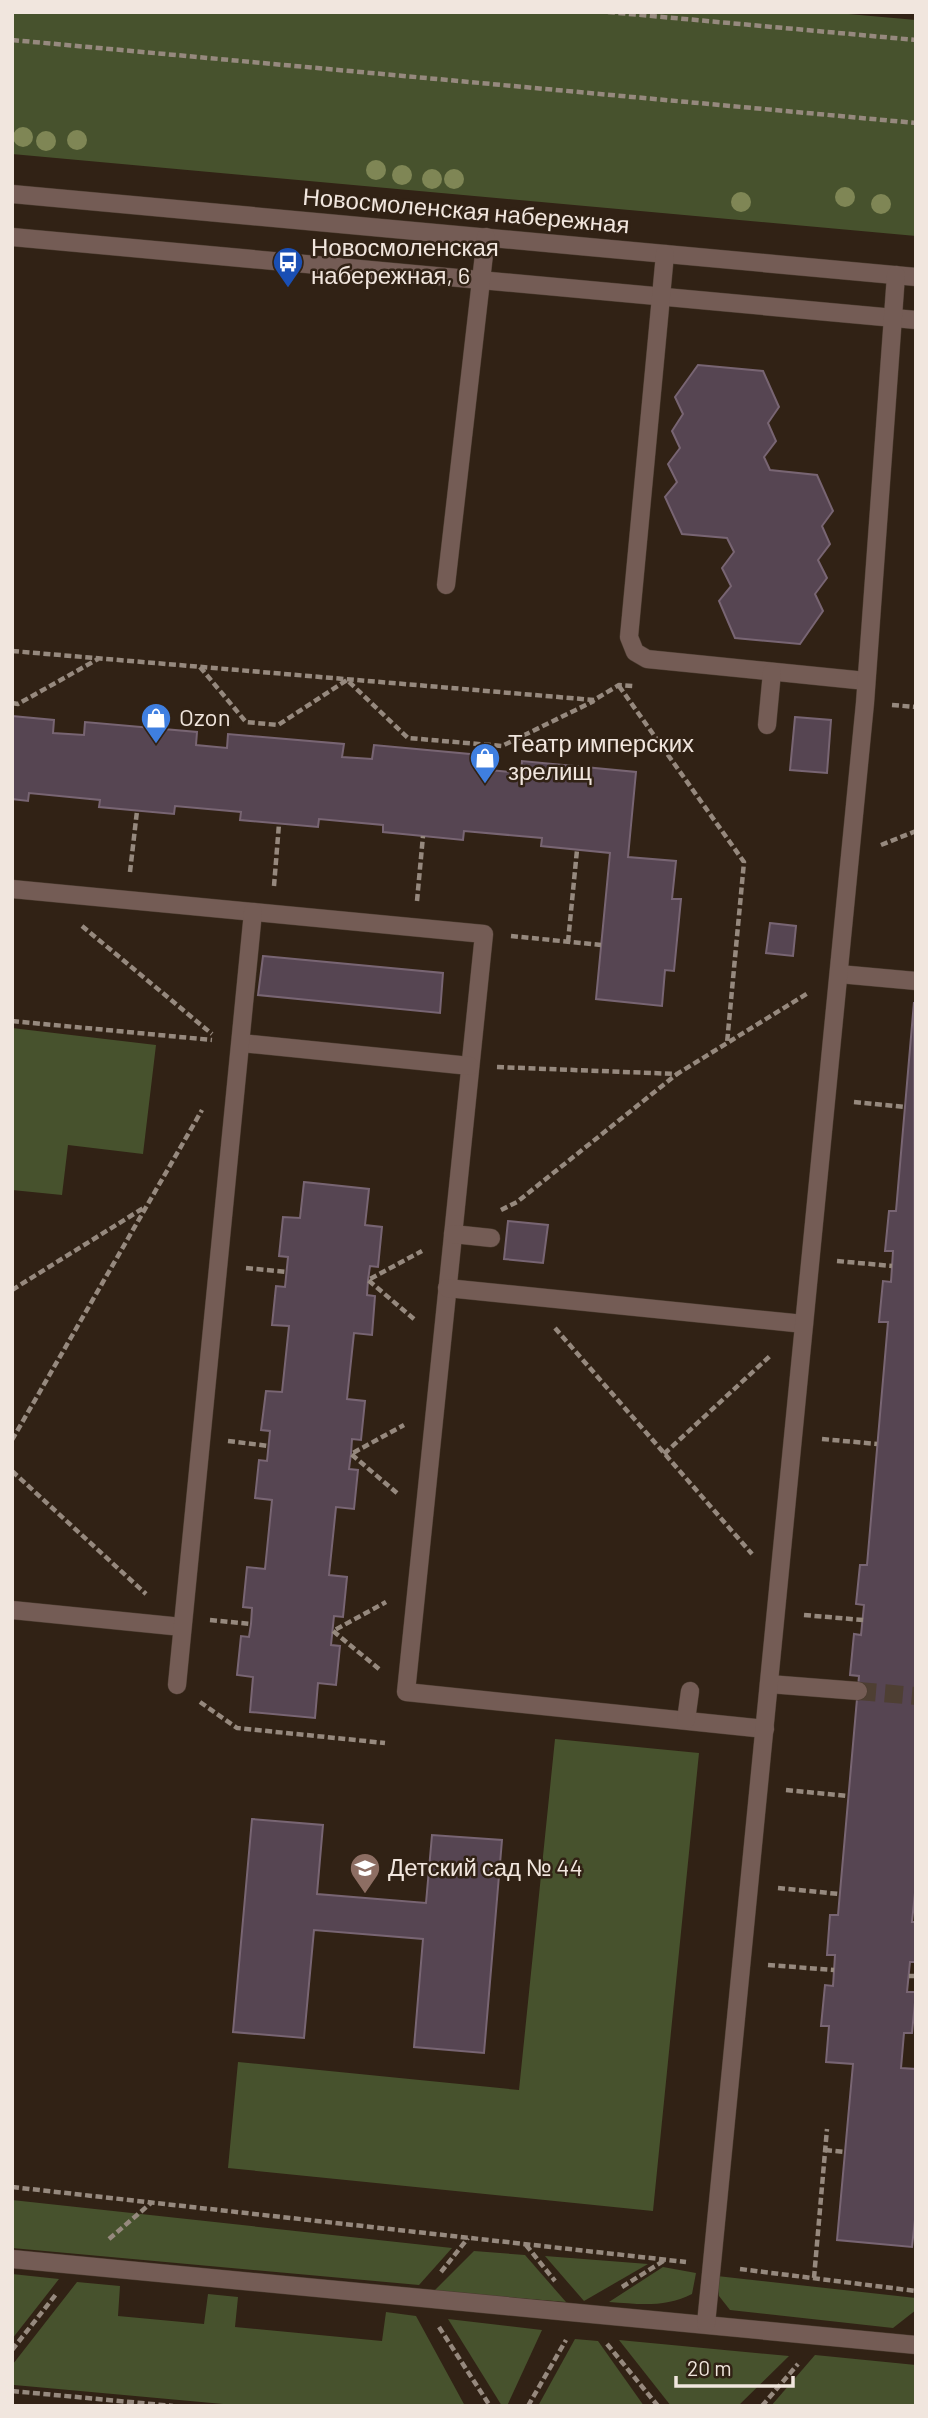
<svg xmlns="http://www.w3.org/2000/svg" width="928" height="2418" viewBox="0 0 928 2418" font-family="Barlow,sans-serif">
  <rect width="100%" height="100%" fill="#312215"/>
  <!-- green -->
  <g fill="#47522d">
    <path d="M12,12H826L916,20V236L12,154Z"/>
    <path d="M12,1028L156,1045L143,1154L68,1145L62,1195L12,1190Z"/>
    <path d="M555,1739L699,1753L653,2211L228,2168L238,2062L519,2090Z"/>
    <path d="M12,2200L452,2248L419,2285L12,2248Z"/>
    <path d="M474,2251L525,2255L566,2302L434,2291Z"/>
    <path d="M545,2256L648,2264L584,2301Z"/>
    <path d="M663,2267L696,2273L692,2294C664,2308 639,2304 609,2302Z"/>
    <path d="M12,2274L59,2279L12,2339Z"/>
    <path d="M717,2276L916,2298V2310L893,2328L730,2310L719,2296Z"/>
    <path d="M77,2282L120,2286L118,2316L204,2324L208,2294L238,2297L235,2327L382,2341L386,2312L416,2316L465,2406H245L14,2385L13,2364Z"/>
    <path d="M448,2319L542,2330L507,2406H502Z"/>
    <path d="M575,2339L598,2341L644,2406H538Z"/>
    <path d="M619,2340L789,2356L738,2406H671Z"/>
    <path d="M815,2355L916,2365V2406H771Z"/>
  </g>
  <!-- building -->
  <g fill="#564552" stroke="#786573" stroke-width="2">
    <path d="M698,365L763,371L779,407L768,423L776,441L764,457L770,470L817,475L833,511L822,526L830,544L818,560L827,578L815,594L823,611L800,644L735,638L719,601L731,586L722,568L734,552L727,538L682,534L665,497L677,482L668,464L680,448L672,431L683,414L675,397Z"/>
    <path d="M12,716L54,720L53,733L84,735L85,722L197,732L196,745L227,748L228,734L344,744L342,757L372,759L374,745L491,756L490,770L521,773L522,761L636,772L628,857L676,861L672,899H681L674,971L665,970L662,1006L596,999L610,853L541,846L542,838L464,831L463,840L383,832V825L319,819L318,827L240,820L241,812L175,806L174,814L99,807L100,800L29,793L28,801L12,799Z"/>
    <path d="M795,717L831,720L827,773L790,770Z"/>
    <path d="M770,923L796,926L793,956L766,953Z"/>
    <path d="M263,956L443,973L440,1013L258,995Z"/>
    <path d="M914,1002L916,1883L912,1922H916V1962H910L907,1992H916L912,2033H904L901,2068L916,2069V2210L912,2247L837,2240L853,2064L826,2062L829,2026H821L825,1985L833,1986L835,1955H827L830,1915H838L859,1676L850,1675L854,1634L861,1635L864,1605L856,1604L860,1565H867L888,1322H879L883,1281L891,1282L893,1251H885L889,1211H896Z"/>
    <path d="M304,1182L369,1189L365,1225L382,1227L378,1267L370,1266L368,1280L367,1295L375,1296L372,1335L354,1333L347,1399L365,1401L361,1440L352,1439L351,1454L349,1469L358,1470L354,1509L336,1507L329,1575L347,1577L343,1617L334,1616L331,1645L340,1646L336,1685L318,1683L315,1718L250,1712L253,1677L237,1675L241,1636L249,1637L251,1624L252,1608L243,1607L247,1567L265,1569L272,1500L255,1498L259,1460L267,1461L270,1431L261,1430L266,1391L282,1392L289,1326L272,1325L276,1286L285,1287L288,1257L279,1256L283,1217L300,1218Z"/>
    <path d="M508,1221L548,1225L543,1263L504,1259Z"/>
    <path d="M252,1819L323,1825L317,1894L426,1903L432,1835L502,1840L484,2053L414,2047L423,1939L314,1930L304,2038L233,2032Z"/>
  </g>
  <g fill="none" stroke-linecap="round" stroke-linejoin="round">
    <!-- minor-tunnel -->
    <path stroke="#4e3f33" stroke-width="18" stroke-dasharray="18 9" stroke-linecap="butt" d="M858,1691L916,1696"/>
    <!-- minor casing -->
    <g stroke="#4c3d31" stroke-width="19">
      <g id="minor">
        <path d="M12,194L916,277"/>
        <path d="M12,237L916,320"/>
        <path d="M665,254L629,637L635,652L647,659L866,681"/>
        <path d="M446,585L486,237"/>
        <path d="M767,725L772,672"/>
        <path d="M12,889L484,934L406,1692L765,1729"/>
        <path d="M839,974L916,981"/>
        <path d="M241,1043L470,1066"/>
        <path d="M453,1234L491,1238"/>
        <path d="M447,1288L804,1324"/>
        <path d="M12,1610L182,1627"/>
        <path d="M769,1684L858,1691"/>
        <path d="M177,1685L253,912"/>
        <path d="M686,1720L690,1691"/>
        <path d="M12,2259L916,2345"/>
        <path d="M706,2324L865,703L896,275"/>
      </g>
    </g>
    <!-- path -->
    <g stroke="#96897e" stroke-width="4.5" stroke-dasharray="7 3.5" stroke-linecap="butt">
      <path d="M608,12L916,40"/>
      <path d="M12,40L916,123"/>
      <path d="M12,651L594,700L619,685L633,686"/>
      <path d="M200,667L246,722L278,725L347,680L408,738L502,746L594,701"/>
      <path d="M619,686L744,862L727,1043"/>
      <path d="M12,703L18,704L98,659"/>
      <path d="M892,705L916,707"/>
      <path d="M881,845L916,831"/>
      <path d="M130,872L137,811"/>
      <path d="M274,886L279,824"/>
      <path d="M417,901L423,836"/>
      <path d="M82,926L212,1034"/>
      <path d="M511,936L601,945"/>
      <path d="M568,942L577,850"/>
      <path d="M12,1021L212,1040"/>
      <path d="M497,1067L677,1074L808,993"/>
      <path d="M854,1102L905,1107"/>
      <path d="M501,1210L517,1202L677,1074"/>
      <path d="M837,1261L892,1266"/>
      <path d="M246,1268L287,1272"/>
      <path d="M12,1290L145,1207"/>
      <path d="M414,1319L368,1280L422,1251"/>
      <path d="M555,1328L752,1554"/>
      <path d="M822,1439L877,1444"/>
      <path d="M12,1440L202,1110"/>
      <path d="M228,1441L269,1446"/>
      <path d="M664,1454L771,1355"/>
      <path d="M12,1471L146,1594"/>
      <path d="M397,1493L351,1454L404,1425"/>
      <path d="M804,1615L863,1620"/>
      <path d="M210,1620L251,1624"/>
      <path d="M379,1669L333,1631L386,1602"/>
      <path d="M200,1702L237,1728L385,1743"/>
      <path d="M786,1790L848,1796"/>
      <path d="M778,1888L839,1894"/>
      <path d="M914,1900H916"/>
      <path d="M768,1965L834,1970"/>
      <path d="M909,1976H916"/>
      <path d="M825,2150L845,2152"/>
      <path d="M12,2187L686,2262"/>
      <path d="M109,2239L151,2203"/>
      <path d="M526,2245L555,2281"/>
      <path d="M740,2269L916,2291"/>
      <path d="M441,2272L468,2238"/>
      <path d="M814,2278L827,2129"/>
      <path d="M622,2287L665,2260"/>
      <path d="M439,2327L490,2406"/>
      <path d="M607,2344L658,2406"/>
      <path d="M12,2350L57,2293"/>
      <path d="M12,2391L173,2406"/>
      <path d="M528,2406L566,2340"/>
      <path d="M762,2406L798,2364"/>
    </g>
    <!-- minor -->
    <use href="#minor" stroke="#745c55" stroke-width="18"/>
  </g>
  <!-- trees -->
  <g fill="#7f8655">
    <circle cx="23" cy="137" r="10"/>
    <circle cx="77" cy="140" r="10"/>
    <circle cx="46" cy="141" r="10"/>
    <circle cx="376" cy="170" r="10"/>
    <circle cx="402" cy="175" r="10"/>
    <circle cx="432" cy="179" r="10"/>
    <circle cx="454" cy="179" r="10"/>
    <circle cx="845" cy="197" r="10"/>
    <circle cx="741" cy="202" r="10"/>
    <circle cx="881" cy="204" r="10"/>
  </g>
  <!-- icons -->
  <defs>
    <g id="bus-pin" transform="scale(1.575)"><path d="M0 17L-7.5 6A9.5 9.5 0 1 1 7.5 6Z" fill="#1a4fb4" stroke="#312215"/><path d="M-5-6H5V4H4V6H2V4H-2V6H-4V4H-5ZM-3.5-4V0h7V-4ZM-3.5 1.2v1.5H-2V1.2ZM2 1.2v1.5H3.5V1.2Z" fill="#fff"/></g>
    <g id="shop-pin" transform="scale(1.575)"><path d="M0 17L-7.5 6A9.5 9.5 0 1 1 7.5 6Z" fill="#3f7fe0" stroke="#312215"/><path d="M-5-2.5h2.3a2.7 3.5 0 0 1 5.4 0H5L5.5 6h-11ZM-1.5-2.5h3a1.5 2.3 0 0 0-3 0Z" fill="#fff"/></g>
    <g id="school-pin" transform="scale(1.575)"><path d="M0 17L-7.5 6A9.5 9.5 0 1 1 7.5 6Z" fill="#8d6e63" stroke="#312215"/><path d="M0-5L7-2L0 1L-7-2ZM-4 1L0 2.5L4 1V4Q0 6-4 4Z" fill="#fff"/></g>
  </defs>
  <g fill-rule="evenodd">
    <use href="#bus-pin" x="288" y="262"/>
    <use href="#shop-pin" x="156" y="718"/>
    <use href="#shop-pin" x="485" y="758"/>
    <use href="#school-pin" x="365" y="1868"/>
  </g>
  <g text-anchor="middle" stroke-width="5" stroke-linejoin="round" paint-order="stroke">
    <!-- street labels -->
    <g font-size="24" fill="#f1e6de" stroke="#312215">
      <text transform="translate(466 211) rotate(5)" y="8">Новосмоленская набережная</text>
    </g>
    <!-- poi labels -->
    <g font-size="24" fill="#f1e6de" stroke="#312215" text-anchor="start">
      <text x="311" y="256">Новосмоленская<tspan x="311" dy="28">набережная, 6</tspan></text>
      <text x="179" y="726">Ozon</text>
      <text x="508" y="752">Театр имперских<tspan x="508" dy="28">зрелищ</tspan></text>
      <text x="388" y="1876">Детский сад № 44</text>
    </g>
  </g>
  <!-- border -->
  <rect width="928" height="2418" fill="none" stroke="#f1e6de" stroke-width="28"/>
  <!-- scale -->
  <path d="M676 2376v10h117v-10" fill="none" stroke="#f1e6de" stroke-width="3.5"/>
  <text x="687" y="2376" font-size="21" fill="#f1e6de" stroke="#312215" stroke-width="5" paint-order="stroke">20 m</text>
</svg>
